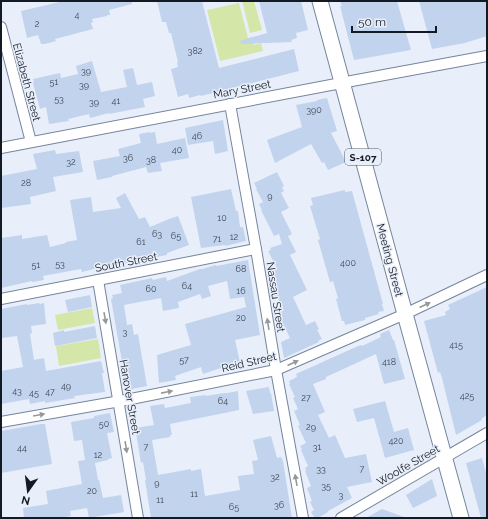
<svg xmlns="http://www.w3.org/2000/svg" width="488" height="519" viewBox="0 0 488 519" font-family="Raleway,sans-serif">
  <rect width="100%" height="100%" fill="#e8effa"/>
  <!-- green -->
  <g fill="#d5e6a9">
    <path d="M242,1H254L262,30L250,33Z"/>
    <path d="M239,3L248,38L252,37L254,45L261,43L263,51L220,61L207,10Z"/>
    <path d="M92,308L95,323L58,330L55,315Z"/>
    <path d="M98,339L101,358L59,366L56,346Z"/>
  </g>
  <!-- building -->
  <g fill="#c1d3ed">
    <path d="M64,1H132V4L109,10L110,15H107V16L92,19L93,22L91,23L93,29L55,39L56,41L45,44H41L38,35L27,38L21,11Z"/>
    <path d="M157,1H202L219,68L294,49L299,71L201,96L200,95L189,98L188,94L178,97L171,69L178,67L177,62H178L171,33H169L166,22H162Z"/>
    <path d="M259,1H301L308,30L296,33L297,38L291,40L292,42L241,44L240,41L267,33Z"/>
    <path d="M340,1H397L411,50L354,60L340,6H342Z"/>
    <path d="M419,1H487V36L465,43L432,49Z"/>
    <path d="M92,61L101,92L127,87L123,70L133,68L137,85L152,82L155,96L143,99L145,107L109,114V113L90,118L89,114L68,119L69,121L49,124L46,107L40,109L33,83L34,82L33,79L60,73L61,78L78,74L76,66Z"/>
    <path d="M327,98L337,131L331,133L346,162L328,170L324,162L322,163L311,144L275,163L267,140L302,127L296,105L317,101V100Z"/>
    <path d="M223,120L228,151L215,154L213,141L188,145L185,128Z"/>
    <path d="M150,132V133L155,132L157,144L185,138L189,158L160,163L162,171L148,173L146,167L112,176V177L97,180L93,161L120,156L118,149L141,143L139,134Z"/>
    <path d="M55,150L56,154L79,151L83,172L53,177L56,191L30,197L31,204L1,208V176L37,169L33,154Z"/>
    <path d="M277,172L284,186L282,187L284,191L281,193L289,208L281,212L292,234L288,236L296,252L290,255L307,290L293,297L306,325L315,321L319,329L317,330L322,339L318,341L319,342L284,358L281,342L290,338L278,313L284,310L273,290L276,289L270,272L277,268L268,251L271,250L270,248L282,244L279,234L274,236L261,210H262L259,204L263,202L256,189H257L254,183Z"/>
    <path d="M231,189L236,211H238L240,227H243L246,241L225,246V245L201,248L191,197Z"/>
    <path d="M345,190V192L352,191L383,304H382L384,311L378,312L379,314L365,318V320L345,325L344,321H342L336,299L338,298L333,281L330,282L318,240L320,239L310,206L313,205L311,198Z"/>
    <path d="M125,193L139,219L145,217L150,227L169,219L178,216L189,245L167,253V255L140,260V259L120,265L106,267V266L82,272L81,269L43,276L44,280L32,282V281L1,288V238L22,235V239L47,235L50,247L66,243V242L77,240L70,200L91,197L93,212L121,208L116,198Z"/>
    <path d="M248,260L260,335L235,340L241,367L225,370L224,367L203,374L201,367L175,376L176,380L159,383L157,355L191,345L185,324L246,307L244,297L230,299L227,281L208,286L211,296L202,299L200,294L178,302L179,308L163,311L161,298L124,305L127,325L132,324L134,335L138,334L147,386L127,390L111,299L113,298L112,295L122,293L120,285L152,278L153,280L166,277L167,281L200,269H202L216,265V266Z"/>
    <path d="M487,287V415L481,419L482,420L456,435L442,378L440,372L438,373L424,321L446,315L445,312L450,309L448,305Z"/>
    <path d="M90,295L92,307L68,312L65,300Z"/>
    <path d="M39,303L40,304L44,303L46,324L31,326L32,333L30,334L34,360L44,358L46,371L101,361L104,373H102L105,392L74,396L75,398L45,403V401L30,404L29,399L1,404V371L23,367L17,336L2,338L1,333V309L27,304V305Z"/>
    <path d="M95,326L97,338L55,346L53,333L64,330V332Z"/>
    <path d="M389,330L393,340H394L405,379L384,384L376,354L326,377V379L313,384L325,412L318,415L329,438L335,435L345,458L366,454L372,482L347,487L352,498L328,511V512L318,518H315L311,512L314,510L310,502L312,501L307,488L311,486L305,471H306L305,468L308,466L301,450L302,449L300,446L306,443L298,426L300,425L294,411L298,409L293,398L295,397L289,384H290L289,381L297,377L296,374L358,346L361,345L362,346L381,337L380,334Z"/>
    <path d="M269,387L270,393H271L274,411L253,414L246,391Z"/>
    <path d="M238,391L239,410L170,424L172,435H170V437L152,440L158,475L191,469V471L201,469L205,496L240,490L238,476L254,474L252,461L258,460L253,440L271,436L277,458L281,457L283,461L292,518H151L145,480H146L143,462L141,463L136,433H137L136,428L154,425L150,406L164,404L165,408L191,403L190,397L206,395V396L224,393H227Z"/>
    <path d="M385,401L394,432L408,428L414,450L385,458L374,418L357,422L353,409Z"/>
    <path d="M110,413L114,432L107,433L112,458L108,459V460L95,463L98,480H99L103,498L121,495L124,512L89,518L87,508L70,511L71,516L60,518H24L23,508L48,504L46,491L82,484L78,461L85,460L82,440L74,441L71,422L94,418V416Z"/>
    <path d="M41,424H45L52,464L1,473V431Z"/>
    <path d="M482,458L487,476V518H481L466,463Z"/>
    <path d="M432,479L437,496L413,508L406,495Z"/>
    <path d="M382,509L404,517V518H366Z"/>
  </g>
  <g fill="none" stroke-linecap="round" stroke-linejoin="round">
    <!-- minor casing -->
    <g stroke="#75859d" stroke-width="12">
      <g id="minor">
        <path d="M1,27L31,142"/>
        <path d="M230,104L256,249L276,370L303,518"/>
        <path d="M1,148L357,80L487,56"/>
        <path d="M98,280L138,518"/>
        <path d="M1,299L256,249"/>
        <path d="M1,422L126,400L276,370L405,314L487,275"/>
        <path d="M341,518L487,433"/>
      </g>
    </g>
    <!-- primary casing -->
    <g stroke="#75859d" stroke-width="17">
      <path id="primary" d="M320,1L405,314L461,518"/>
    </g>
    <!-- minor -->
    <use href="#minor" stroke="#fff" stroke-width="10"/>
    <!-- primary -->
    <use href="#primary" stroke="#fff" stroke-width="15"/>
  </g>
  <!-- one-way arrows -->
  <defs><path id="oneway-solid" d="M-6-.8H1V-3.2L6.5 0L1 3.2V.8H-6Z"/></defs>
  <g fill="#95989c">
    <use href="#oneway-solid" transform="translate(425 305) rotate(-25)"/>
    <use href="#oneway-solid" transform="translate(105 318) rotate(80)"/>
    <use href="#oneway-solid" transform="translate(268 324) rotate(-99)"/>
    <use href="#oneway-solid" transform="translate(293 363) rotate(-24)"/>
    <use href="#oneway-solid" transform="translate(167 392) rotate(-11)"/>
    <use href="#oneway-solid" transform="translate(39 415) rotate(-10)"/>
    <use href="#oneway-solid" transform="translate(126 447) rotate(81)"/>
    <use href="#oneway-solid" transform="translate(296 480) rotate(-100)"/>
  </g>
  <g text-anchor="middle" stroke-width="3" stroke-linejoin="round" paint-order="stroke">
    <!-- number labels -->
    <g font-size="9" fill="#3e4856">
      <text x="77" y="18">4</text>
      <text x="37" y="27">2</text>
      <text x="195" y="54">382</text>
      <text x="86" y="74">39</text>
      <text x="54" y="85">51</text>
      <text x="84" y="88">39</text>
      <text x="59" y="102">53</text>
      <text x="116" y="104">41</text>
      <text x="94" y="105">39</text>
      <text x="314" y="113">390</text>
      <text x="197" y="139">46</text>
      <text x="177" y="153">40</text>
      <text x="128" y="161">36</text>
      <text x="151" y="163">38</text>
      <text x="71" y="165">32</text>
      <text x="26" y="186">28</text>
      <text x="270" y="199">9</text>
      <text x="222" y="221">10</text>
      <text x="157" y="237">63</text>
      <text x="176" y="239">65</text>
      <text x="234" y="240">12</text>
      <text x="217" y="242">71</text>
      <text x="141" y="245">61</text>
      <text x="348" y="266">400</text>
      <text x="60" y="267">53</text>
      <text x="36" y="268">51</text>
      <text x="241" y="272">68</text>
      <text x="187" y="289">64</text>
      <text x="151" y="292">60</text>
      <text x="241" y="294">16</text>
      <text x="241" y="321">20</text>
      <text x="125" y="335">3</text>
      <text x="456" y="348">415</text>
      <text x="184" y="363">57</text>
      <text x="389" y="365">418</text>
      <text x="66" y="389">49</text>
      <text x="17" y="394">43</text>
      <text x="50" y="395">47</text>
      <text x="34" y="396">45</text>
      <text x="467" y="399">425</text>
      <text x="306" y="401">27</text>
      <text x="223" y="404">64</text>
      <text x="104" y="427">50</text>
      <text x="311" y="430">29</text>
      <text x="396" y="444">420</text>
      <text x="146" y="450">7</text>
      <text x="317" y="450">31</text>
      <text x="22" y="451">44</text>
      <text x="98" y="458">12</text>
      <text x="321" y="472">33</text>
      <text x="362" y="472">7</text>
      <text x="275" y="480">32</text>
      <text x="157" y="486">9</text>
      <text x="326" y="489">35</text>
      <text x="92" y="494">20</text>
      <text x="194" y="497">11</text>
      <text x="341" y="498">3</text>
      <text x="160" y="503">11</text>
      <text x="279" y="508">36</text>
      <text x="234" y="510">65</text>
    </g>
    <!-- shield labels -->
    <rect fill="#e8effa" stroke="#535a64" stroke-width="1" x="345" y="149" width="36" height="16" rx="3"/>
    <g font-size="10" font-weight="bold" fill="#131a23">
      <text x="363" y="161">S-107</text>
    </g>
    <!-- street labels -->
    <g font-size="11" fill="#131a23" stroke="#e8effa">
      <text transform="translate(27 82) rotate(75)" y="4">Elizabeth Street</text>
      <text transform="translate(242 89) rotate(-11)" y="4">Mary Street</text>
      <text transform="translate(390 260) rotate(75)" y="4">Meeting Street</text>
      <text transform="translate(126 262) rotate(-11)" y="4">South Street</text>
      <text transform="translate(276 297) rotate(81)" y="4">Nassau Street</text>
      <text transform="translate(249 362) rotate(-13)" y="4">Reid Street</text>
      <text transform="translate(130 397) rotate(80)" y="4">Hanover Street</text>
      <text transform="translate(408 465) rotate(-30)" y="4">Woolfe Street</text>
    </g>
  </g>
  <!-- border -->
  <rect width="488" height="519" fill="none" stroke="#131a23" stroke-width="4"/>
  <!-- north arrow -->
  <g transform="translate(28 491) rotate(194)" stroke="#e8effa" stroke-width="3" paint-order="stroke">
  <path d="M0-3L7 15L0 10L-7 15Z" fill="#131a23"/>
  <text y="-6" font-size="11" font-weight="bold" text-anchor="middle" fill="#131a23">N</text>
  </g>
  <!-- scale -->
  <path d="M352 26v6h84v-6" fill="none" stroke="#131a23" stroke-width="2"/>
  <text x="358" y="26" font-size="12" fill="#131a23" stroke="#e8effa" stroke-width="3" paint-order="stroke">50 m</text>
</svg>
